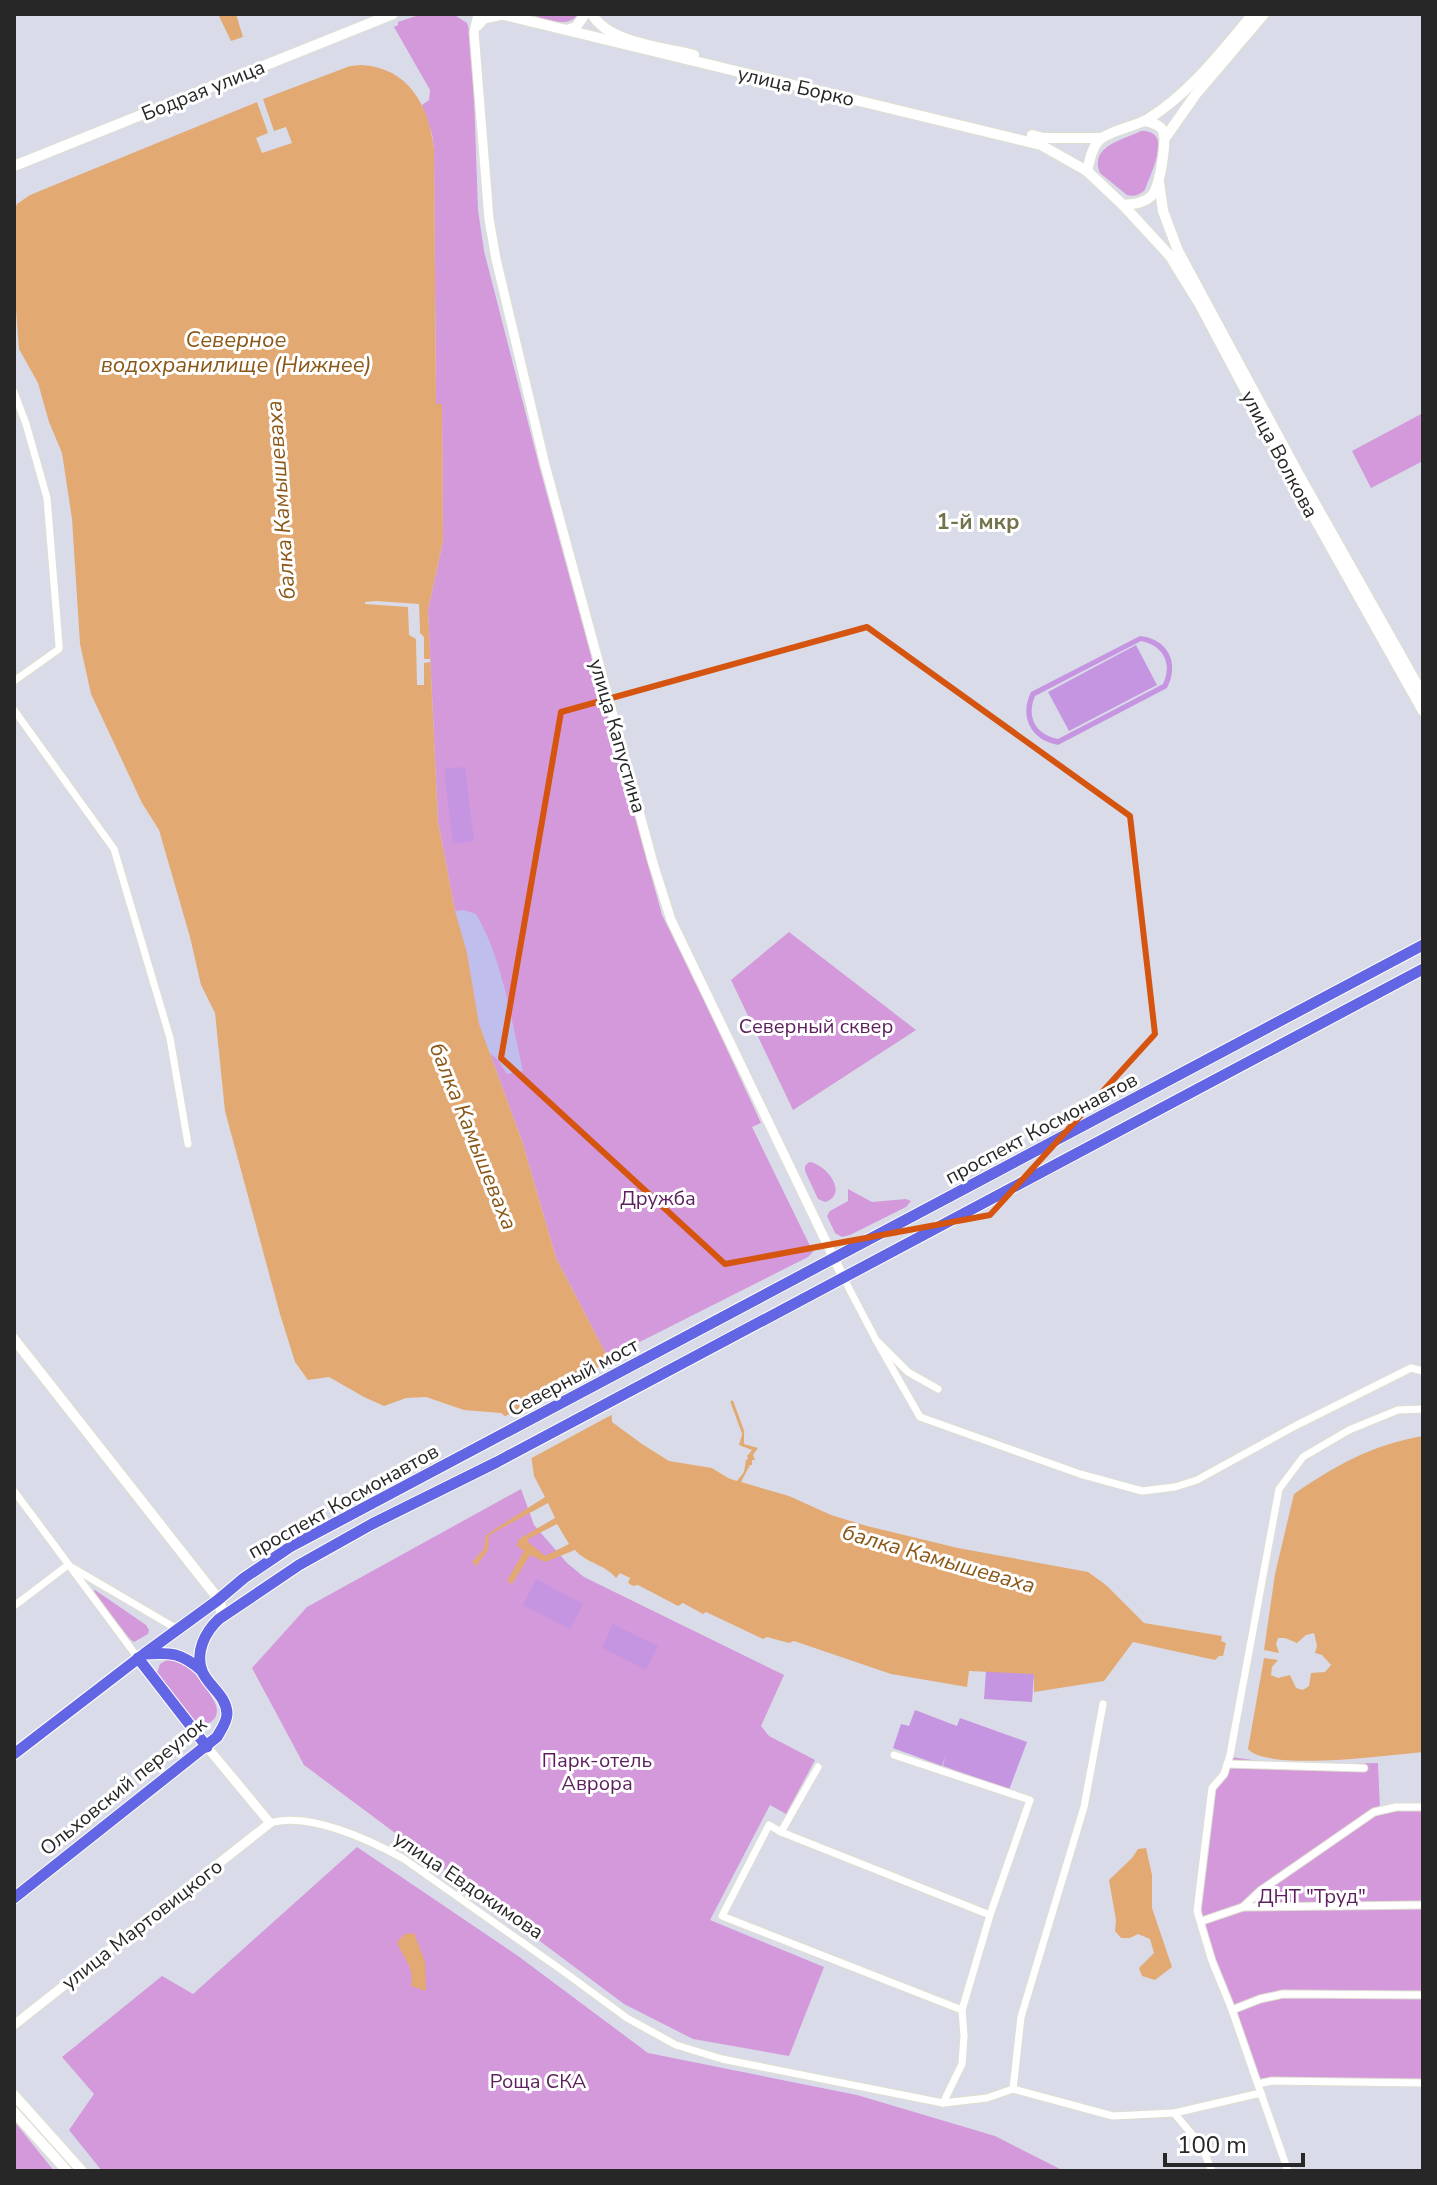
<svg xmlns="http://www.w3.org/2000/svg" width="1437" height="2185" viewBox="0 0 1437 2185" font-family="'Nunito Sans',sans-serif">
  <rect width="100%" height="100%" fill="#d9dce8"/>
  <!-- green -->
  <g fill="#d399db">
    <path d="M422,14H453L467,23L472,40L478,210L484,251L540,469L662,915L705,1002L761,1123L752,1127L813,1252L808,1257L608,1358L556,1258L522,1141L479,1024L467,953L455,911L438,822L428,610L443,541L442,404H436L434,149L432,134L422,105L429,100L430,90L394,27L398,25V22Z"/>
    <path d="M529,14H578C568,30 544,18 529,14Z"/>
    <path d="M1141,131C1174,130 1151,172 1145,190C1139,195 1134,197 1127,195L1100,173C1089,146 1123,140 1141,131Z"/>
    <path d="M1423,413V461L1371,488L1352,451Z"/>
    <path d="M789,932L916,1030L793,1110L731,980Z"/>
    <path d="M809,1162C825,1163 850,1194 825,1202L818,1199L805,1171V1166Z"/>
    <path d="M848,1189L872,1202L906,1199L911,1201L906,1207L850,1235L842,1237L835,1233L827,1216L830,1211L848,1201Z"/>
    <path d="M521,1489L534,1525L567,1563L584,1577L784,1675L761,1726L769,1736L815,1760L786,1814L770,1805L710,1920L824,1967L789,2056L693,2039L624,2004L304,1765L252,1668L307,1607Z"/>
    <path d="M95,1590L146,1625L149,1630L148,1634L134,1642L130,1639L92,1592Z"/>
    <path d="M172,1657C178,1660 184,1662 189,1667C196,1674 211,1694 215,1703C222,1718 209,1727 195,1725L159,1679L157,1673L160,1664Z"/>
    <path d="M1231,1757L1287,1765L1378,1763L1380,1809L1423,1808V2084L1259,2079L1218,1970L1198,1899L1209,1797Z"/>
    <path d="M357,1847L518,1956L648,2053L857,2095L995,2136L1064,2171H102L69,2130L94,2094L62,2057L162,1976L193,1994Z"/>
    <path d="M14,2121L54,2171H14Z"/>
  </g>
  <!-- sand -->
  <path fill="#c0beec" d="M464,910L476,914C503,960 511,1019 523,1071L507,1074L498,1060L489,1052L479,1024L467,953L455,911Z"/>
  <!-- pitch -->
  <g fill="#c695e2" fill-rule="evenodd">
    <path d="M1140,636C1168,639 1180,663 1167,688L1058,745C1031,740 1019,717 1031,692ZM1141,641C1163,645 1173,664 1163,684L1058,739C1036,735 1026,717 1035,696Z"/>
    <path d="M1136,645L1157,685L1069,731L1048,692Z"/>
    <path d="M465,767L474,841L453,844L444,769Z"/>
    <path d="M536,1579L583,1604L570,1629L523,1605Z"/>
    <path d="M613,1624L658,1646L646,1670L602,1648Z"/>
    <path d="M986,1671L1034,1673L1032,1702L984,1699Z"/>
    <path d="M915,1710L957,1726L960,1718L1027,1742L1009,1790L943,1766L945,1757L942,1766L893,1748L901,1724L909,1726Z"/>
  </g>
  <!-- water -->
  <g fill="#e3a973" fill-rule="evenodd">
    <path d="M218,14H236L243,37L231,41Z"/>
    <path d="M362,65C409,68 429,106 434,149L436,404H442L443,541L428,610L438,822L455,911L467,953L479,1024L522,1141L556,1258L608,1358L612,1422L642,1444L669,1461L712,1468L728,1478L737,1481L744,1472L746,1460L748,1459L747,1456L752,1450L739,1445L743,1431L744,1432V1444L758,1448L753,1455L755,1460H752V1465H750L741,1482L789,1496L831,1515L867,1526L958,1548L1088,1572L1106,1585L1144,1623L1222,1636L1221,1641L1226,1643L1223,1656H1219L1215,1660L1133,1642L1104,1681L1034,1692V1674L969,1671L967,1687L891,1674L794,1641L789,1643L767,1637L763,1639L706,1612L703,1614L683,1603L678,1606L638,1585L633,1586L628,1583L630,1578L620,1573L616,1578C606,1565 586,1563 575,1550L545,1562L530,1555L512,1584L507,1581L524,1551L517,1546L519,1539L555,1518L548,1503L489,1535L488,1550L476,1566L472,1562L484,1549L486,1535L545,1497L534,1476L528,1435L501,1413L464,1410L426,1397L406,1398L384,1406L364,1397L329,1377L308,1380L295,1362L280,1314L225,1111L215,1013L201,985L190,937L159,830L142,803L91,694L80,644L72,519L62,453L49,422L38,383L19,349L14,284V211L17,204L30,195L257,102L268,133L256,138L262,153L292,143L286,127L274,131L263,99L350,66ZM557,1524L569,1544L545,1556L528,1542V1539Z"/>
    <path d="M1423,1436V1752C1390,1755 1269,1772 1248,1749L1264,1658L1278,1660L1272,1667L1271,1675L1278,1678L1290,1675L1296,1688L1303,1690L1309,1686L1311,1673L1325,1672L1331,1665L1322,1655L1315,1653L1317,1646L1314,1633L1306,1635L1297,1643L1285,1638H1278L1276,1644L1279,1653L1264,1650L1275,1574L1294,1494C1334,1466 1374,1444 1423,1436Z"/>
    <path d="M1146,1848L1152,1875V1908L1172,1967L1155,1980L1142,1976L1139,1968L1154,1953L1150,1939L1138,1934L1130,1938H1121L1115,1931L1116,1920L1109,1880L1132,1858L1138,1849Z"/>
    <path d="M414,1933L425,1962L426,1991L411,1986C415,1967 403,1958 397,1942L405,1934Z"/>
  </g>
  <!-- pier -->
  <g fill="#d9dce8">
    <path d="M376,601L419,604L420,633L424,637V659H430V662L424,663V685H417L416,639L409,635L408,607L365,604V602Z"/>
    <path d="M612,1360L615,1413L528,1460L524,1437L502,1418Z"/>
  </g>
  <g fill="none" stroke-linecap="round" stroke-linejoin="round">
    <!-- stream -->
    <path stroke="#e3a973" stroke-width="3" d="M732,1402L743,1432"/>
    <!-- minor casing -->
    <g stroke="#dedfcf" stroke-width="9">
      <g id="minor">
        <path d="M14,392L26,424L47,498L59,645V649L14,681"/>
        <path d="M14,710L114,849L170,1038L188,1144"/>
        <path d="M843,1277L876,1340L908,1372L938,1389"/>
        <path d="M876,1340L920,1417L1080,1474L1142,1491L1175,1487L1197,1480L1295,1426L1411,1368L1423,1371"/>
        <path d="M14,1491L138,1658"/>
        <path d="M73,1568L177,1629"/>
        <path d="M14,1606L68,1565"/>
        <path d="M894,1755L1030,1800L990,1915L962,2010L964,2036L962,2064L943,2103"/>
        <path d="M1227,1764L1364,1768"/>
        <path d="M818,1767L781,1832L769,1825L722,1916L962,2010"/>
        <path d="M270,1823C308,1811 370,1840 404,1859L563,1971L627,2018L676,2045L722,2059L943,2103L987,2098L1013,2089L1113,2116L1174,2113L1261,2093"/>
        <path d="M781,1832L990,1915"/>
        <path d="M1243,1907L1260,1891L1374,1812L1396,1807H1423"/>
        <path d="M1202,1921L1243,1907L1423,1905"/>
        <path d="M1232,2010L1260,1999L1283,1994L1423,1995"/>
        <path d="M1258,2084L1272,2081L1423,2083"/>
        <path d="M1013,2089L1021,2017L1084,1807L1103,1704"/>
        <path d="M1174,2113L1201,2145L1212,2171"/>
        <path d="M1288,2171L1232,2010L1212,1961L1197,1911L1212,1788L1224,1774L1230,1755L1279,1489L1303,1457L1349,1430L1398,1410L1423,1409"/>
      </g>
    </g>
    <!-- tertiary casing -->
    <g stroke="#dedfcf" stroke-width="11">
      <g id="tertiary">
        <path d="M478,14L474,32L475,45L489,219L496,259L545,465L653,863L671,920L843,1277"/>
        <path d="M478,26L484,19L502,15"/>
        <path d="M14,2025L270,1823L207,1747"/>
      </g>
    </g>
    <!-- secondary casing -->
    <g stroke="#dedfcf" stroke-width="12">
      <g id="secondary">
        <path d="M500,14L1041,145L1087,171L1123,205L1170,256L1199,303L1292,478L1423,711"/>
        <path d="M592,14C608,43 663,47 694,55"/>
        <path d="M567,30L576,27L585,14"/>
        <path d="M1032,135L1043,138H1102"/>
        <path d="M1165,138L1196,94L1264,14"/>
        <path d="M14,166L393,14"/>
        <path d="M1087,171C1090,160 1092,145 1102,138C1115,129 1134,127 1148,119C1190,93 1221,52 1253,14"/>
        <path d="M1159,182L1163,211L1178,251L1299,475L1423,695"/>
        <path d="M1123,205C1134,204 1146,203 1153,194C1160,184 1168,138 1162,129C1158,124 1150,122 1144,121"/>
        <path d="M14,1339L220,1601L222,1616L219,1619"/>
        <path d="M14,2095L82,2171"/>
        <path d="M14,2112L67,2171"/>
      </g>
    </g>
    <!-- primary casing -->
    <g stroke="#fff" stroke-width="13">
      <g id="primary">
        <path d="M145,1654C171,1652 182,1653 202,1671"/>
        <path d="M138,1658L207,1747"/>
        <path d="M14,1754L144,1654L218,1600L244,1578L290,1547L1423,945"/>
        <path d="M14,1898L217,1737C221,1730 227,1722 227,1714C227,1696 208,1686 202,1671C195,1652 205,1632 219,1619L299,1565L372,1524L497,1462L1423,969"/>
      </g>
    </g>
    <!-- minor -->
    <use href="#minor" stroke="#fff" stroke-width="7"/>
    <!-- tertiary -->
    <use href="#tertiary" stroke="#fff" stroke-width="9"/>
    <!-- secondary -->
    <use href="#secondary" stroke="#fff" stroke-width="10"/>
    <!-- primary -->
    <use href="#primary" stroke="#6265e4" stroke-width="11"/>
  </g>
  <!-- marked area -->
  <path fill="none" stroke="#d5540f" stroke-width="6" stroke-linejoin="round" d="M867,627L1130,816L1155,1034L990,1215L725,1264L501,1058L561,712Z"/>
  <g text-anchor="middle" stroke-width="6" stroke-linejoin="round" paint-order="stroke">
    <!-- street labels -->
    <g font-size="20" fill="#272727" stroke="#fff">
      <text transform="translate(796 86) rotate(13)" y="7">улица Борко</text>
      <text transform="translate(203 90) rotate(-22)" y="7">Бодрая улица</text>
      <text transform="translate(1280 454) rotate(62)" y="7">улица Волкова</text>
      <text transform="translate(618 736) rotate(74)" y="7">улица Капустина</text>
      <text transform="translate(1041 1128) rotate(-28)" y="7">проспект Космонавтов</text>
      <text transform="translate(573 1377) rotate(-28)" y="7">Северный мост</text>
      <text transform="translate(343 1501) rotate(-29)" y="7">проспект Космонавтов</text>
      <text transform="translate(123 1786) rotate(-39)" y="7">Ольховский переулок</text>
      <text transform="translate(469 1885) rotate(34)" y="7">улица Евдокимова</text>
      <text transform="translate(142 1924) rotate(-38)" y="7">улица Мартовицкого</text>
    </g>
    <!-- park labels -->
    <g font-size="20" fill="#5c1e5c" stroke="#fff">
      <text x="816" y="1033">Северный сквер</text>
      <text x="658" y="1205">Дружба</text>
      <text x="597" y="1767">Парк-отель<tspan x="597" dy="23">Аврора</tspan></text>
      <text x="1312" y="1903">ДНТ "Труд"</text>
      <text x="538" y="2088">Роща СКА</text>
    </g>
    <!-- water labels -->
    <g font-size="22" font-style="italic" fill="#8a5717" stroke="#fff">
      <text x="236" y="347">Северное<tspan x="236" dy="25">водохранилище (Нижнее)</tspan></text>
      <text transform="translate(280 500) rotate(-94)" y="8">балка Камышеваха</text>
      <text transform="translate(474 1136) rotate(68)" y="8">балка Камышеваха</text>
      <text transform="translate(939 1558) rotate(16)" y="8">балка Камышеваха</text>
    </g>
    <!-- neighbourhood labels -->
    <g font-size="22" font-weight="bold" fill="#72734b" stroke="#fff">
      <text x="978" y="529">1-й мкр</text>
    </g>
  </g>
  <!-- border -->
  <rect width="1437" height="2185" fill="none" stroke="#272727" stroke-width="32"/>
  <!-- scale -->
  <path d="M1165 2153v12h138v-12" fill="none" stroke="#272727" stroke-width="4"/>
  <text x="1177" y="2153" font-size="24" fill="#272727" stroke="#ffffff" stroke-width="6" paint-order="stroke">100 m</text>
</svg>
